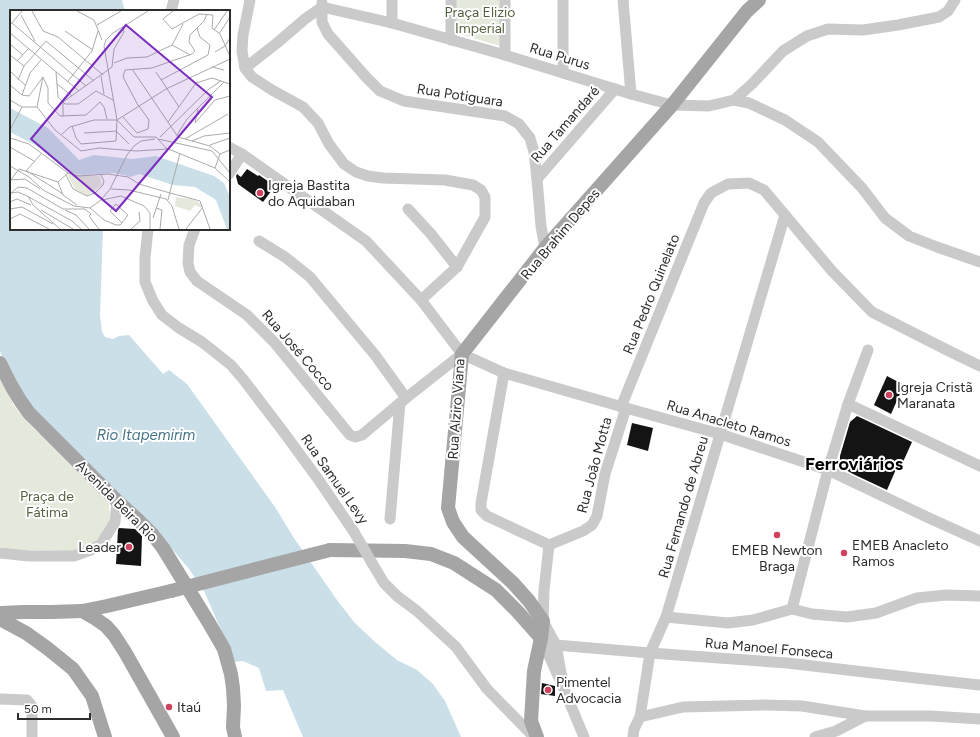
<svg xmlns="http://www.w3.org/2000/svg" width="980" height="737" viewBox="0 0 980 737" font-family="Figtree,sans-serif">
  <rect width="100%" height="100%" fill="#fff"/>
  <!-- green -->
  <g fill="#e5e9dc">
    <path d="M456,0H500V46L456,33Z"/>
    <path d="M0,375L14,406L35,430L58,446L103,494L109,505L110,516L109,525L95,542L87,547L73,551L12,550L0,547Z"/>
  </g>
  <!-- water -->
  <path fill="#cadfe7" d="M0,0H122L125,11H11V229H103L100,315L102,332L105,337L113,339L119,336L129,335L163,374L169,370L187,384L275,507L294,538L337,600L354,622L375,642L397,660L417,670L433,684L445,701L461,737H303L283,690L266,691L259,668L243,661L235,662L204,591L189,569L172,549L84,463L28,402L6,367L0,351Z"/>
  <!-- building -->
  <g fill="#141414">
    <path d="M247,169L258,176L259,175L275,186L263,202L238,184L236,176L237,174L241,177Z"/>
    <path d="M887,376L904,385L891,414L874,405Z"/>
    <path d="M857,416L912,442L903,462L900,460L887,490L853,474L846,470L840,464V456L850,422Z"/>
    <path d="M632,423L653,428L648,451L627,445Z"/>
    <path d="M119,528L135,529L142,536L141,566L116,564L118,530Z"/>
    <path d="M542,683L555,686V696L541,694Z"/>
  </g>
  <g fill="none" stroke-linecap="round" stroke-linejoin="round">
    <!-- minor -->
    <g stroke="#cacaca" stroke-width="11">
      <path d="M250,0L243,35L242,51L245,68L252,77L272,90L303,107L318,123L329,144L344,164L356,172L368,176L383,178L445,180L473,185L481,190L485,197V217L457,267L421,300"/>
      <path d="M451,0V40"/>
      <path d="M623,0L631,94"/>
      <path d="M322,3V22L328,34L366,77L380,91L404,101L505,116L519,124L530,138L534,152L537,179L541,226L545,248"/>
      <path d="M171,11L174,0"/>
      <path d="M392,23V0"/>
      <path d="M505,55V0"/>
      <path d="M245,68L277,43L305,19L322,7L392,23L505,55L631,94L672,105L709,106L734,100L752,84L783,51L807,36L828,29L863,30L898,25L939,17L948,11L955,0"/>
      <path d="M563,72V0"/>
      <path d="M734,100L749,103L785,120L818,142L862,188L885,218L909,236L937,247L980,262"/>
      <path d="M229,147L242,154L366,241L421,300L462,354L504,373L626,408L720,434L828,470L929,518L980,541"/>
      <path d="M229,174L242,154"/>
      <path d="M537,179L615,89"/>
      <path d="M408,209L431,234L457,267"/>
      <path d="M148,229L145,258V282L153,301L162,315L179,328L202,342L231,365L243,379L282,430L318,479L354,532"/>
      <path d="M195,229L189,245L188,263L190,272L197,281L247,315L274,342L350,435L355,437L362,435L406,398L462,354"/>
      <path d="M259,241L285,257L310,277L375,355L406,398"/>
      <path d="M504,373L481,503V510L487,516L549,545"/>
      <path d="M848,404L980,466"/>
      <path d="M621,407L704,203L711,193L728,184L749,183L764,190L832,271L872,312L951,352L980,366"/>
      <path d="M390,519L400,403"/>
      <path d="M549,545L583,531L592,525L597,516L605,474L626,408"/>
      <path d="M549,545L544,590L543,621L556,645L564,689"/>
      <path d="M0,553L29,556H74L91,550L101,544L110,530L115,522L117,501"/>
      <path d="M372,563L384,583L397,596L417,611L456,647L487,689L534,737"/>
      <path d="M792,609L828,470L848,404L868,350"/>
      <path d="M666,617L728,623L753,620L792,609L812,614L847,617L876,613L917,598L946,595L980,596"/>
      <path d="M541,638L564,689L584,737"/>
      <path d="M556,645L650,653L787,663L916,678L980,685"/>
      <path d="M0,699L27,700L32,706V737"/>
      <path d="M640,717L683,707L765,705L802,706L865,716H931L980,719"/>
      <path d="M633,737L634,729L640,717L650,653L666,617L785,215"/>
      <path d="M815,737L836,731L865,716"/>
    </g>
    <!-- major -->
    <g stroke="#a5a5a5" stroke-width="14">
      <path d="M0,363C9,382 16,396 29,413L117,501L138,520L152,534L163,548L209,623L224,649L231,674L233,688L234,706L233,727L235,737"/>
      <path d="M330,550L405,551L431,554L454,563L496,590L517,611L541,638"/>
      <path d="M82,611L96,619L106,626L114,635L125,652L173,737"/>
      <path d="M0,613L23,612H52L82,611L107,606L171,591"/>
      <path d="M0,619L26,633L47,648L73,669L92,696L105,737"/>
      <path d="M537,737L531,721L534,671L541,638L543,621L529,601L513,583L463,537L453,522L448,508L462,354L545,248L672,105L747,11L759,0"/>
    </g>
    <!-- minor-bridge -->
    <path stroke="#cacaca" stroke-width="11" d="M354,532L372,563"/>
    <!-- major-bridge -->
    <path stroke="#a5a5a5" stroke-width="14" d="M171,591L330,550"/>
  </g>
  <!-- markers -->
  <g fill="#d1425e" stroke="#fff" stroke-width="1.5">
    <circle cx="260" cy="193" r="4"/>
    <circle cx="889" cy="395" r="4"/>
    <circle cx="777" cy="535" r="4"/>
    <circle cx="129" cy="547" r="4"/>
    <circle cx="844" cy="553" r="4"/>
    <circle cx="548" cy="690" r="4"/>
    <circle cx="169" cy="707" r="4"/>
  </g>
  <g text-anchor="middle" stroke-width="4" stroke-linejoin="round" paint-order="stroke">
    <!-- park labels -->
    <g font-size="14" fill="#556340" stroke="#fff">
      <text x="480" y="17">Praça Elizio<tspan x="480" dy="16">Imperial</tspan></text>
      <text x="47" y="501">Praça de<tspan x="47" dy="16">Fátima</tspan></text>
    </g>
    <!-- street labels -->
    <g font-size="14" fill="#2d2d2d" stroke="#fff">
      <text transform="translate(560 56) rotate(17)" y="5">Rua Purus</text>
      <text transform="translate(460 95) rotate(9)" y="5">Rua Potiguara</text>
      <text transform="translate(565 124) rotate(-49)" y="5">Rua Tamandaré</text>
      <text transform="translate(560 234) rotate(-50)" y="5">Rua Brahim Depes</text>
      <text transform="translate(651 294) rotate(-68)" y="5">Rua Pedro Quinelato</text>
      <text transform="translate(298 350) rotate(49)" y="5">Rua José Cocco</text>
      <text transform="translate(456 409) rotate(-86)" y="5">Rua Alziro Viana</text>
      <text transform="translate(729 423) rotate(17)" y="5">Rua Anacleto Ramos</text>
      <text transform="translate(594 465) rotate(-75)" y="5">Rua João Motta</text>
      <text transform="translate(335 479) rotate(55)" y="5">Rua Samuel Levy</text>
      <text transform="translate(117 501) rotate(45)" y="5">Avenida Beira Rio</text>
      <text transform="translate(683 507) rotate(-74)" y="5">Rua Fernando de Abreu</text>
      <text transform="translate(769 648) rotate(5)" y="5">Rua Manoel Fonseca</text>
    </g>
    <!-- poi labels -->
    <g font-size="14" fill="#2d2d2d" stroke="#fff" text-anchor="start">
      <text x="268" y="190">Igreja Bastita<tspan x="268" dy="16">do Aquidaban</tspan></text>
      <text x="897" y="392">Igreja Cristã<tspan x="897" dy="16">Maranata</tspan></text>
      <text x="852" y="550">EMEB Anacleto<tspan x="852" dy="16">Ramos</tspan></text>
      <text x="121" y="552" text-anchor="end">Leader</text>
      <text x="777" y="555" text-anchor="middle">EMEB Newton<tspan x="777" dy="16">Braga</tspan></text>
      <text x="556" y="687">Pimentel<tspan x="556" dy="16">Advocacia</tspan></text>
      <text x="177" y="712">Itaú</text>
    </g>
    <!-- water labels -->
    <g font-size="15" font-style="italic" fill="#447486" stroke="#fff">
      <text x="146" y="440">Rio Itapemirim</text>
    </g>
    <!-- district labels -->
    <g font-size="18" font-weight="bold" fill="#000" stroke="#fff">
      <text x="854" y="470">Ferroviários</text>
    </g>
  </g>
  <!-- overview -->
  <g transform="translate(10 10)">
    <rect width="220" height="220" fill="#fff"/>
    <path d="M57,164L90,166L92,175L77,186L65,179ZM166,187L184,190L193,195L191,198L185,195L180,201L165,196Z" fill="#e5e9dc"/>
    <path d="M0,98L38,118L69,150L84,145L123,149L146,146L204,166L214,173L220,187V219H217L206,190L185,177L163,175L129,164L121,167L105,163L73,165L61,163L25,135L0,122Z" fill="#cadfe7"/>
    <path fill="none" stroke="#ababab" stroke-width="1" d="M22,1L33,21L48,27L93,65M67,1L84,10L92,30M163,1L153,9L162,19L189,4L203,5M11,5L25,31M203,5L202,18L210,24L220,46M2,13L76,76M0,15L12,1M87,15L111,1M204,20L217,1M55,21L83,40M104,22L96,30L94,36L107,110L124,127H146L156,138L205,158L220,172M0,23L69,81M103,23L138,1M209,24L220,7M0,34L13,45M162,35L180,45M205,42L215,36L220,28M0,45L14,56M7,51L19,38M104,53L117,48L137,47L162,35L173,14M202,57L214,60M122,59L168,127L200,136L210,144M0,61L15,75M46,62L48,87L55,94H68L86,81L103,90M146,62L169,97M91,66L94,84M33,67L38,78V93L50,106L76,105L90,92L94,97L97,109M8,70L14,56L36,31L84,71M151,70L198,45L200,35L190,27L187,18M58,71L82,41L88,21M47,74L62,86M0,75L12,85L19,86L33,67M12,85L20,63L31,50M0,90L12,97H27L45,120L71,141L89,138L126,141L158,139M129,96L139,110L138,119M27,97L33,67M129,97L113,67L115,60L142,58L182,44L185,41L179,32L180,25L194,11L197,4M188,99L185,113L205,90L220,86M53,107V92L102,57L104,39L114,22L113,17M113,107L127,123L138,119M158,112L186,73L202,68L220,74M62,116L66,128L71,134L106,131L107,110M0,120L12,97M107,122L119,134M74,123L107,121M52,124L60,117L84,110H107L156,79L220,49M167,125L177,109L214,72M150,127L199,79L211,71M0,128L19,134L58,163L69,166L98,164L118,167L129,174L160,183M148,129L202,141L220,163M175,129L218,104M182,131L194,126L220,123M200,135L220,128M0,137L24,151M0,156L19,167L33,180L64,196L80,198L91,190L100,179L117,145L124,136L131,131L145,129M205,158L210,144L220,140M16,161L31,144M17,161L53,184M58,163L48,172L53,185L67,195M56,165L63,179L77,186L85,183L93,175L94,171L91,165M0,170L15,169L30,179M0,171L9,159L48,172M101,179L119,180L156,189L162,196L169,219M1,183L8,182L17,186L62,211L71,219M160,183L190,191L200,219M0,184L8,177L17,178L53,199H75L81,204M18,186L23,195L50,219M92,190L111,186L134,196L140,203V219M158,190L170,143M0,192L7,189L21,195M80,198L94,210L106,215H110L112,213L118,205L106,194L100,201L112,213M146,198L152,200L150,219M0,199L12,197L43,214M31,200L63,219M55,200L66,205L79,219M81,204L79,206L89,219M143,208L151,184M0,209L10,204L39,219M121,219L130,211L129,202M176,219L193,197"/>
    <path fill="#7b2cbf" fill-opacity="0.15" stroke="#7b2cbf" stroke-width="2" d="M116,15L202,87L106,201L21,129Z"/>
    <rect width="220" height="220" fill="none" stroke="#2d2d2d" stroke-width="2"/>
  </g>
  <!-- scale -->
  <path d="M18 713v6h72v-6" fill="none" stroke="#2d2d2d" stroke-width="2"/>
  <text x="24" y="713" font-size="12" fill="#2d2d2d" stroke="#ffffff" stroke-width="3" paint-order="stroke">50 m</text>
</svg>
